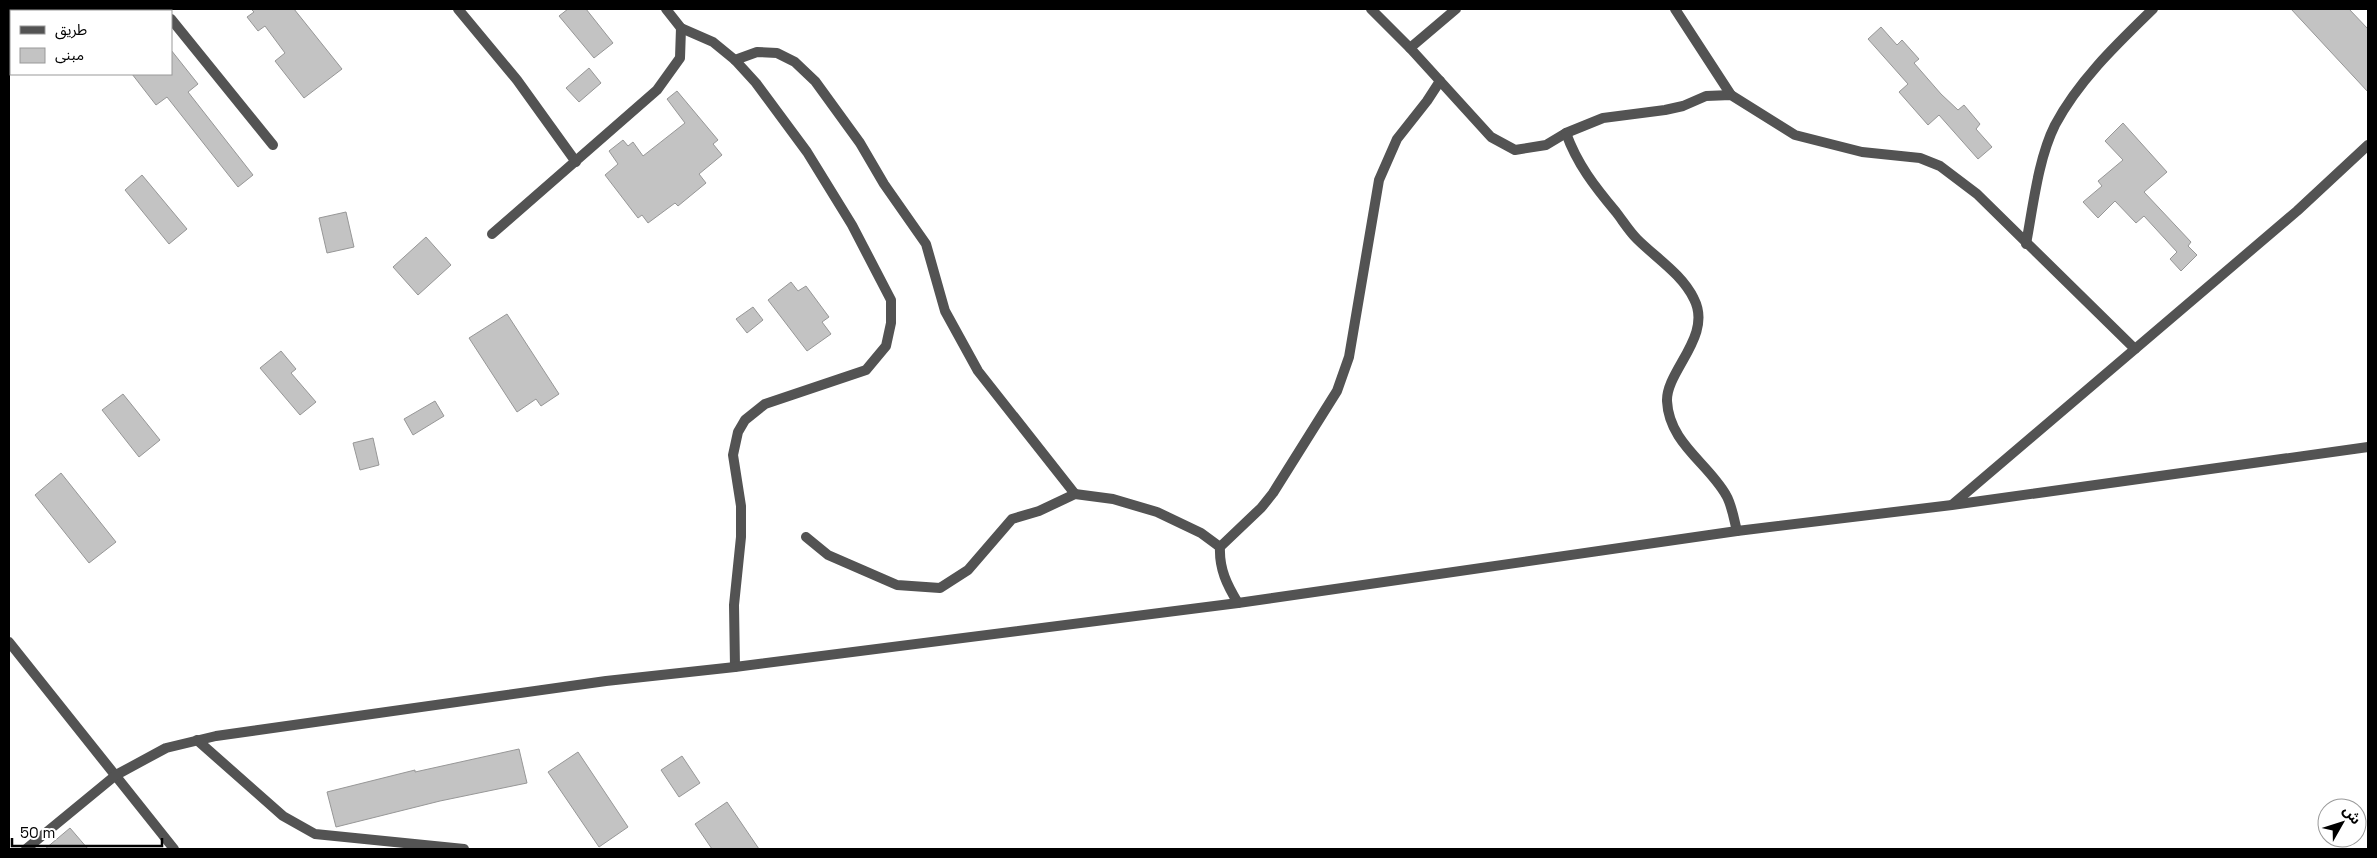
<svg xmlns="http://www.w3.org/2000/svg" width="2377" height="858" viewBox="0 0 2377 858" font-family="'Space Grotesk','Noto Sans Arabic',sans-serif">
  <rect width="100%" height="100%" fill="#fff"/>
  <!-- building -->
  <g fill="#c3c3c3" stroke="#979797">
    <path d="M251,9H294L342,69L304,98L275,61L285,53L265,26L258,31L247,17L254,12Z"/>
    <path d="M568,9H586L613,43L594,58L559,16Z"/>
    <path d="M2291,9H2349L2368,29V92Z"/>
    <path d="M1881,27L1897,45L1902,40L1919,59L1914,63L1941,94L1958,110L1964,105L1980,124L1976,129L1992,147L1978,159L1939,115L1928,125L1899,92L1908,84L1868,39Z"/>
    <path d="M171,50L198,84L188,92L253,175L238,187L167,97L156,105L132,74H171Z"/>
    <path d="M589,68L601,83L579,102L566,88Z"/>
    <path d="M677,91L718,140L713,144L722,155L699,174L706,183L678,206L675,203L648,223L642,215L638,218L605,175L618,164L609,151L623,140L628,146L633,142L643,156L685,123L667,99Z"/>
    <path d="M2123,123L2167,172L2144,192L2191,242L2188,246L2197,255L2181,271L2170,259L2177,252L2144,216L2136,223L2115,201L2098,218L2083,202L2102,186L2098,181L2123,160L2105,141Z"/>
    <path d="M142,175L187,229L169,244L125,190Z"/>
    <path d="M346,212L354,247L327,253L319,218Z"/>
    <path d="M426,237L451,265L418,295L393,267Z"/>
    <path d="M791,282L798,291L806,286L829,317L822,322L831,334L807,351L768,300Z"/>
    <path d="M753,307L763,320L747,333L736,319Z"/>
    <path d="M507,314L559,394L541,406L536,399L517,412L469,338Z"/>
    <path d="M281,351L296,369L291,373L316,402L300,415L260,368Z"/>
    <path d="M123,394L160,440L139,457L102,410Z"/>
    <path d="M435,401L444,416L413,435L404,419Z"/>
    <path d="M373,438L379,465L360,470L353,443Z"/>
    <path d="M61,473L116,542L89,563L35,495Z"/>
    <path d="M519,749L527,783L440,801L336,827L327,792L415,770V772Z"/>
    <path d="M578,752L628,827L599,847L548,772Z"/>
    <path d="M682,756L700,783L679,797L661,770Z"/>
    <path d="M727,802L759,849H712L695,824Z"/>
    <path d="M70,828L88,849H45Z"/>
  </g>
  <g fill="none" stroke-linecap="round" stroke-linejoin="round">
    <!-- minor -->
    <g stroke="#535353" stroke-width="10">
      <path d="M163,9L165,11"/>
      <path d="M458,9L517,80L576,162"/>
      <path d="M666,9L681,28L713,42L735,60L756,83L807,152L852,225L891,300V323L886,346L866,370L765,404L745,420L738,432L733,455L741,506V537L734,605L735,667"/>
      <path d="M1371,9L1410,48L1491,137L1515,150L1546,145L1566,133L1603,118L1665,110L1683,106L1706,96L1731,95L1795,135L1862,152L1920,158L1940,166L1977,194L2135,349"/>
      <path d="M1675,9L1731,95"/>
      <path d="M171,19L273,145"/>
      <path d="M1410,48L1456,9"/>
      <path d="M735,60L757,52L777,53L795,62L815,81L860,143L884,184L926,244L945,311L978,371L1075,494"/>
      <path d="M1566,133C1577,164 1595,187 1616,212C1623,221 1629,231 1637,239C1656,258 1682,274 1694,299C1713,336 1666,371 1667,401C1669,443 1708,463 1726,495C1732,505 1734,520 1737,531"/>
      <path d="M492,234L657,90L680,58L681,28"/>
      <path d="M2026,244C2033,207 2038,159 2055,125C2079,80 2117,44 2153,9"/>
      <path d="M1953,504L2297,211L2368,145"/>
      <path d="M806,537L828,555L897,585L940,588L968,570L1012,519L1039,511L1075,494L1113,499L1157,512L1201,533L1220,547"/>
      <path d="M1238,603C1227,585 1219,569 1220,547L1261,508L1273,493L1337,391L1349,357L1379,180L1397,139L1427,101L1440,81"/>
      <path d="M9,642L174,849"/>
      <path d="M197,740L283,816L315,834L464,849"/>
      <path d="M26,849L116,775L166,748L216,736L606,681L735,667L1238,603L1737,531L1952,505L2368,447"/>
    </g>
  </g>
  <!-- border -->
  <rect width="2377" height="858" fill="none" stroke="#000000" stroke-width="20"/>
  <!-- legend -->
  <rect x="10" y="10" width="162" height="65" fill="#ffffff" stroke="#999999"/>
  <rect x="20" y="26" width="25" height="8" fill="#535353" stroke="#999999"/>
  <text x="55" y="35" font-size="15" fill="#000000">طريق</text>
  <rect x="20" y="48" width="25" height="15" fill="#c3c3c3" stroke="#999999"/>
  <text x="55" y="60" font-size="15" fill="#000000">مبنى</text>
  <!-- north arrow -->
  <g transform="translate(2342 823) rotate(51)"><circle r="24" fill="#ffffff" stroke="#999999"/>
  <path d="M0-4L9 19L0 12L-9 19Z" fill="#000000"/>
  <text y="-8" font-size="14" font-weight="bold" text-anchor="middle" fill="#000000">ش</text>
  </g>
  <!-- scale -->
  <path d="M12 838v8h150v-8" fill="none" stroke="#000000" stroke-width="2.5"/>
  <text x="20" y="838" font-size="15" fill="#000000" stroke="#ffffff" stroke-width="4" paint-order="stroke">50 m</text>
</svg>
